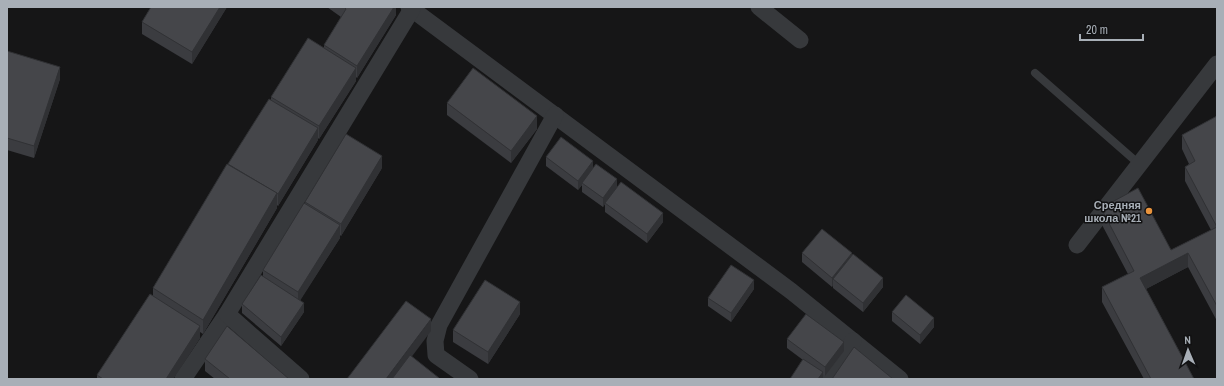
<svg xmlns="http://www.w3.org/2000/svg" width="1224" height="386" viewBox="0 0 1224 386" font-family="'Archivo Narrow',sans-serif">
  <rect width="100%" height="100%" fill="#161617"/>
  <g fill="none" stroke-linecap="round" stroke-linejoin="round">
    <!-- service -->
    <path stroke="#37393c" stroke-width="8" d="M1035,73L1139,164"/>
    <!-- minor -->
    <g stroke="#37393c" stroke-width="17">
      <path d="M409,7L791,291L900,379"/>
      <path d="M759,7L800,40"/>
      <path d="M1077,245L1217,64"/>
      <path d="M183,379L227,314"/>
      <path d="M301,379L227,314L412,9"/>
      <path d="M470,379L436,355L435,341L439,325L555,115"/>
      <path d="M829,379L853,341"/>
    </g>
  </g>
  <!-- wall -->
  <g fill="#3b3c40">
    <path d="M151,7H227L192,64L142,34V22Z"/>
    <path d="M327,7H396V15L357,78L356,77V81L319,139L318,138V140L278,206L277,205V208L203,334L200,332V338L173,379H97V375L153,295V288L228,164L271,100V97L324,48V45L341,17Z"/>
    <path d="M7,51L60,79L34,158L7,150Z"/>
    <path d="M447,103L537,129L511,163L447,115Z"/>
    <path d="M1217,116V321L1188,267L1146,289L1194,379H1144L1102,302V287L1128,274L1101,223V208L1171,250L1211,230L1185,181V167L1189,164L1182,149V135Z"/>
    <path d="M546,157L593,168L663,222L647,243L605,212V204L603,207L582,192V185L578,190L546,166Z"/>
    <path d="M382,168L341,236L340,235V238L300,300L304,312L281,346L242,313V304L263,276V270L305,204V202Z"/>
    <path d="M802,253L852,255L883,287L863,312L833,288V285L832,287L802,262Z"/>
    <path d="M754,289L731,322L708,306V298Z"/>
    <path d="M892,312L934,327L920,344L892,321Z"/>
    <path d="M520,314L488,364L453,342V330Z"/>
    <path d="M787,339L844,351L825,376L823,374V379L803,360L787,348Z"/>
    <path d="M205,359L289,379H215L205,371Z"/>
  </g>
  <!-- shaded-wall -->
  <g fill="#303134">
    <path d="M220,7H227L192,64V52Z"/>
    <path d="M394,7H396V15L357,78V66Z"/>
    <path d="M60,67V79L34,158V146Z"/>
    <path d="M356,68V81L319,139V126Z"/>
    <path d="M537,116V129L511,163V151Z"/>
    <path d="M318,128V140L278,206V194Z"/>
    <path d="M382,156V168L341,236V224Z"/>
    <path d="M593,161V170L582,183V185L578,190V181Z"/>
    <path d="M617,179V188L603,207V198Z"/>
    <path d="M277,193V208L203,334V320Z"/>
    <path d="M663,213V222L647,243V234Z"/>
    <path d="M340,225V238L298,304V292Z"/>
    <path d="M852,253V262L833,279V285L832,287V278Z"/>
    <path d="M1188,253V267L1140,292V278Z"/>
    <path d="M883,278V287L863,312V303Z"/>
    <path d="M754,280V289L731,322V313Z"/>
    <path d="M520,302V314L488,364V352Z"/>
    <path d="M304,303V312L281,346V337Z"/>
    <path d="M934,318V327L920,344V335Z"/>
    <path d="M431,319V331L395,379H386Z"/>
    <path d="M200,326V338L173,379H166Z"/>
    <path d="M844,342V351L825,376V367Z"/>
    <path d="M823,372V379H818Z"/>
  </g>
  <!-- building -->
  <g fill="#45464a" stroke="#303134">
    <path d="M151,7H220L192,52L142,22Z"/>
    <path d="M344,7H394L357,66L324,45L346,9Z"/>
    <path d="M308,38L356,68L319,126L271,97Z"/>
    <path d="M7,51L60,67L34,146L7,138Z"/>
    <path d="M473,68L537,116L511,151L447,103Z"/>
    <path d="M269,99L318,128L278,194L228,164Z"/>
    <path d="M1217,116V306L1188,253L1140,278L1194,379H1151L1102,287L1134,271L1101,208L1138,188L1171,250L1217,227L1185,167L1195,161L1182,135Z"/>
    <path d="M346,134L382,156L341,224L305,202Z"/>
    <path d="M561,137L593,161L578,181L546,157Z"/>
    <path d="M227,164L277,193L203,320L153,288Z"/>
    <path d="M596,164L617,179L603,198L582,183Z"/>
    <path d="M621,182L663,213L647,234L605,203Z"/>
    <path d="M304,203L340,225L298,292L263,270Z"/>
    <path d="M822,229L852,253L832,278L802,253Z"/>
    <path d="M853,254L883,278L863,303L833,279Z"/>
    <path d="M731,265L754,280L731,313L708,298Z"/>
    <path d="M261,275L304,303L281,337L242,304Z"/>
    <path d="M485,280L520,302L488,352L453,330Z"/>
    <path d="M150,294L200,326L166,379H103L97,375Z"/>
    <path d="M906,295L934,318L920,335L892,312Z"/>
    <path d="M406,301L431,319L386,379H347Z"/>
    <path d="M806,314L844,342L825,367L787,339Z"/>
    <path d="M227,326L289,379H230L205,359Z"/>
    <path d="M854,347L893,379H832Z"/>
    <path d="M410,355L439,378V379H392Z"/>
    <path d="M803,359L823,372L818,379H790Z"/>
  </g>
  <!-- markers -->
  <circle fill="#e9933c" stroke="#111112" stroke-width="1.5" cx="1149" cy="211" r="4"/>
  <g text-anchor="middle" stroke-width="3" stroke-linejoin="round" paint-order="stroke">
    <!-- poi labels -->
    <g font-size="11" font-weight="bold" fill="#a8afb7" stroke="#111112" text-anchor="end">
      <text x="1141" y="209">Средняя<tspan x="1141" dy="13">школа №21</tspan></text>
    </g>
  </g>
  <!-- border -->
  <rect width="1224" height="386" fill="none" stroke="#a8afb7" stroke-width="16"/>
  <!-- north arrow -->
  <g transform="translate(1188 350) rotate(358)" stroke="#111112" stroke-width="3" paint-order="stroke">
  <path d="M0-3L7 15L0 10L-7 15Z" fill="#a8afb7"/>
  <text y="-6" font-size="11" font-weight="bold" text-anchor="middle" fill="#a8afb7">N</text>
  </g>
  <!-- scale -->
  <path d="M1080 34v6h63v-6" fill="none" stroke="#a8afb7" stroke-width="2"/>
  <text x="1086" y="34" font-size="12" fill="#a8afb7" stroke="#111112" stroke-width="3" paint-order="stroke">20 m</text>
</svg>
